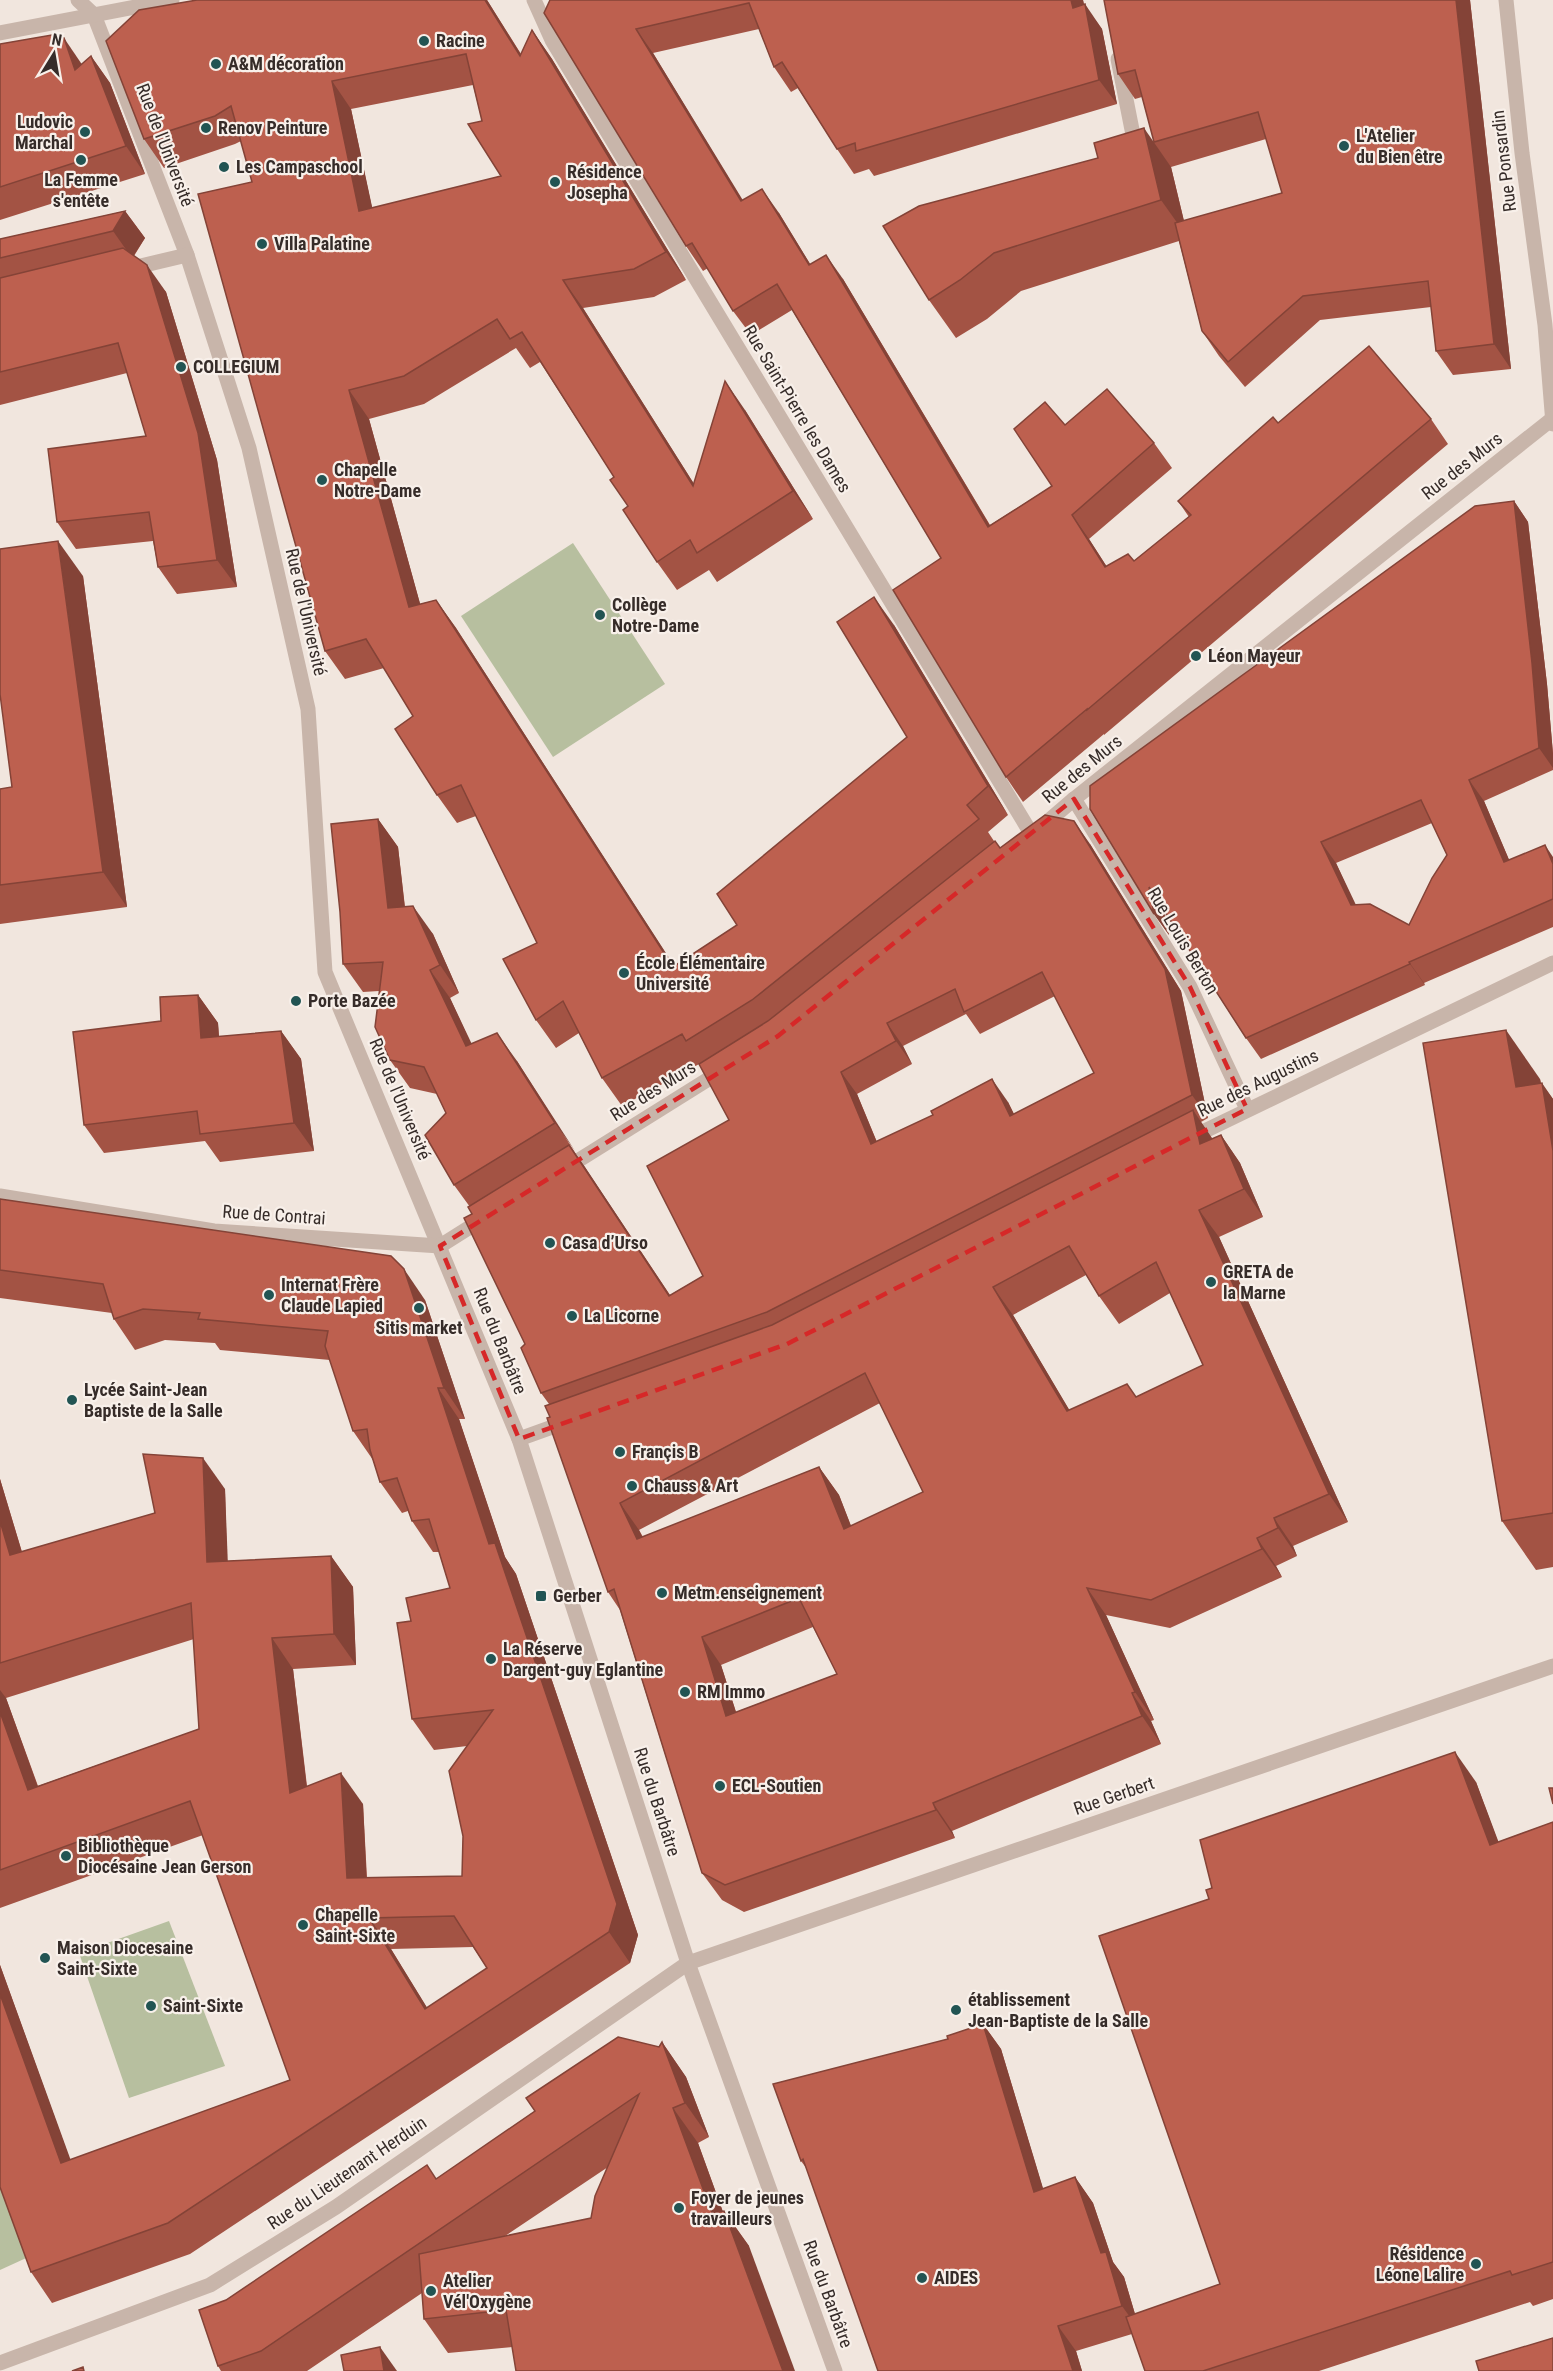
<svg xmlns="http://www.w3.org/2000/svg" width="1553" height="2371" viewBox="0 0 1553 2371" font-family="'Roboto Condensed',sans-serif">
  <rect width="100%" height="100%" fill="#f1e6de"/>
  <!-- green -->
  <g fill="#b7bf9f">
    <path d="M573,543L665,684L553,757L461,616Z"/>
    <path d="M169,1921L225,2066L129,2098L79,1953Z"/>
    <path d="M0,2158L35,2254L0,2270Z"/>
  </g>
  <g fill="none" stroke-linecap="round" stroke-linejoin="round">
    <!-- minor -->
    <g stroke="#c8b5aa" stroke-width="15">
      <path d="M78,0L94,15L187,255L249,448L308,709L325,972L519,1439L688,1963L835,2371"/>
      <path d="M534,0L552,40L1032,835"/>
      <path d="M1506,0L1522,153L1545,325L1553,424"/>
      <path d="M0,33L172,0"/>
      <path d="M1118,59L1136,150"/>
      <path d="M128,269L187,255"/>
      <path d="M1074,799L1190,987L1247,1109"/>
      <path d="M1038,830L1074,799L1552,419"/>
      <path d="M1188,1139L1553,963"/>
      <path d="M563,1170L723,1070"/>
      <path d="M0,1196L214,1231L440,1246"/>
      <path d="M440,1246L486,1217"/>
      <path d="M519,1439L569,1421"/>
      <path d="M0,2363L210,2285L336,2207L688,1963L1553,1666"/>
    </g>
  </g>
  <!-- wall -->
  <g fill="#a35344" fill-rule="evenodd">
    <path d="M197,0H487L521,54L532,30L552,59L686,280L654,297L583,308L694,484L745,410L813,519L717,582L709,570L677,590L657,562L614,477L540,362L530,368L516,348L424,404L369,419L420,604L436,600L456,628L674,966L737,925L907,737L894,625L1008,815L988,832L994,841L1000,848L1090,844L1181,991L1208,1118L1201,1122L1212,1139L1221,1135L1240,1163L1263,1217L1219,1237L1348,1522L1293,1546L1297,1556L1276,1566L1282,1577L1170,1628L1106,1615L1154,1720L1151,1721L1161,1744L952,1831L955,1838L744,1912L722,1900L702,1873L620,1610L608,1592L550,1417L549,1404L541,1393L525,1344L470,1207L454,1185L446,1113L437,1094L410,1088L390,1060L379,991L363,992L343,964L378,819L398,847L405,907L433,934L459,993L450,998L471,1044L517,1061L574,1151L670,1295L703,1276L729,1120L701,1063L622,1106L602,1078L579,1033L556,1048L536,1020L537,943L476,816L457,823L437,795L413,716L384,668L345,679L325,651L252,182L241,141L235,144L164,168L144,139ZM473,85L482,121L501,176L372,208L351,109ZM1055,996L1094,1073L1014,1114L1008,1102L933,1115L877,1142L857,1094L912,1064L903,1046L966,1014L980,1034ZM1086,1275L1099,1296L1119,1324L1170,1293L1203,1365L1136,1397L1069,1410L1013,1315ZM880,1403L923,1492L851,1526L839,1495L819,1467L643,1537L639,1530ZM813,1627L837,1674L736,1712L721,1665Z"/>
    <path d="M550,0H1083L1084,5L1102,29L1117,104L874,176L869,169L854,174L837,149L798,88L791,92L774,67L759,29L653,53L742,200L779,213L810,264L843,279L990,525L1052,486L1065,425L1154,443L1172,468L1089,539L1107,567L1134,561L1189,517L1178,501L1278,423L1431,419L1448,444L1104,735V734L1023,802L1006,777L941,558L792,310L751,335L733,311L708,268L703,271L686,246Z"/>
    <path d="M1104,0H1470L1511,369L1453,375L1436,351L1431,307L1320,320L1245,387L1219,356L1202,331L1179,241L1021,291L987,319L956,338L929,300L1098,158L1154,142L1142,97L1135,99L1118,74ZM1266,139L1282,193L1184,221L1171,167Z"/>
    <path d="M0,44L82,64L91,56L110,83L145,174L0,220Z"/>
    <path d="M125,211L145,238L134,256L166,292L217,460L237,587L177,594L158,567L153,541L76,549L57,522L146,436L127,373L0,405V239Z"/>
    <path d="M1514,501L1528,522L1547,684L1553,754V770L1484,801L1509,860L1553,857V927L1424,983L1425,985L1261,1059L1246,1038L1164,911L1169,935L1154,914ZM1432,823L1447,855L1409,925L1355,905L1336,863Z"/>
    <path d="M83,576L127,907L0,924V789L12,787Z"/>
    <path d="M198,995L218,1023L219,1037L281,1031L301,1059L314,1151L220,1162L205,1141L104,1153L84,1125L161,1021Z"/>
    <path d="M1540,1079L1541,1083L1553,1099V1567L1536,1570L1502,1521Z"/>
    <path d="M0,1199L425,1300L465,1419H459L505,1557L516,1574L638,1935L630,1963L190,2254L52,2303L31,2272L0,2187V1965L70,2160L290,2080L203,1835L0,1908V1479L22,1552L155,1513L225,1489L227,1561L331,1556L353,1587L356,1665L293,1669L307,1786L363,1804L367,1878L462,1876L467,1746L434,1750L412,1719L411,1621L450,1588L439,1552H433L412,1521L408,1511L402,1513L380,1482L373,1460L353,1431L330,1360L220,1350L215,1343L165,1340L135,1350L114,1319L112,1313L0,1298ZM194,1639L199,1729L38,1786L6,1698ZM473,1947L487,1968L427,2008L391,1949Z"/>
    <path d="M1476,1782L1498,1842L1553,1822V2299L1533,2306L1530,2302L1319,2371H1145L1132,2334L1076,2351L1082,2371H878L807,2169L801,2161L948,2039L983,2024L1001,2049L1043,2189L1075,2177L1093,2203L1113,2262L1124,2277L1135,2314L1220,2284L1209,1899L1212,1888Z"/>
    <path d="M662,2042L686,2077L709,2137L698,2143L723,2212L724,2211L749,2246L512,2347L448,2353L424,2319L422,2293L307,2371H221L218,2366L226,2300L436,2179L659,2047ZM608,2167L591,2218L505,2236Z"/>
  </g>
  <!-- shaded-wall -->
  <g fill="#844337">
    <path d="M485,0H487L540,85L520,56Z"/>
    <path d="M1071,0H1083L1090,32L1073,8Z"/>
    <path d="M1456,0H1470L1511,369L1494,344Z"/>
    <path d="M1085,4L1102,29L1117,104L1099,80Z"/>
    <path d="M636,29L653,53L758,225L741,201Z"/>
    <path d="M532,30L552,59L686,280L666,252Z"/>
    <path d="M64,38L83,66L75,70Z"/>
    <path d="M91,56L110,83L145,174L126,146Z"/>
    <path d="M332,81L351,109L379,239L359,211Z"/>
    <path d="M1144,128L1171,167L1188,238L1161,200Z"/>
    <path d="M762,189L779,213L826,290L809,265Z"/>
    <path d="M125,211L145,238L132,258L113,231Z"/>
    <path d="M826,255L843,279L1005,551L988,527Z"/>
    <path d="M147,265L166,292L217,460L237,587L217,560Z"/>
    <path d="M563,280L583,308L713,514L693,486Z"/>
    <path d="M725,381L745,410L813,519L793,491Z"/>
    <path d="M349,390L369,419L429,636L409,607Z"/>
    <path d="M1514,501L1528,522L1547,684L1553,754V768L1539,748Z"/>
    <path d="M1072,515L1089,539L1123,592L1105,567Z"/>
    <path d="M58,541L83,576L127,907L103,872Z"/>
    <path d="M874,597L894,625L1008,815L988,786Z"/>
    <path d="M436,600L456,628L693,995L673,967Z"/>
    <path d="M1469,780L1484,801L1519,883L1504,862Z"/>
    <path d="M378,819L398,847L408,936L388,908Z"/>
    <path d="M1074,821L1090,844L1181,991L1208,1118L1192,1095Z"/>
    <path d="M1321,842L1336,863L1366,926L1351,905Z"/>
    <path d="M1545,845L1553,857V864Z"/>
    <path d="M1149,887L1164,908L1169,935L1154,914Z"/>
    <path d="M413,906L433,934L459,993L440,965Z"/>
    <path d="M1409,962L1424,983L1425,985L1410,964Z"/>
    <path d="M430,970L450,998L486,1074L466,1046Z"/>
    <path d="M198,995L218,1023L221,1066L201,1038Z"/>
    <path d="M887,1023L903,1046L912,1064L896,1041Z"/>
    <path d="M1506,1030L1540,1079L1550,1136L1516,1087Z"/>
    <path d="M281,1031L301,1059L314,1151L294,1123Z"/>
    <path d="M497,1033L517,1061L575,1151L555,1123Z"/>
    <path d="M841,1072L857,1094L887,1167L871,1144Z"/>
    <path d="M992,1079L1008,1102L1026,1139L1010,1116Z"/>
    <path d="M1542,1083L1553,1099V1151Z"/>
    <path d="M1193,1110L1212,1138L1219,1172L1200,1144Z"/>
    <path d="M1221,1135L1240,1163L1263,1217L1244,1189Z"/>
    <path d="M569,1145L585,1167L685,1318L669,1296Z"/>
    <path d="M1199,1210L1219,1237L1348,1522L1329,1494Z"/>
    <path d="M404,1269L425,1300L465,1419L444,1388Z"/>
    <path d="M993,1287L1013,1315L1086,1438L1067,1411Z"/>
    <path d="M438,1388L459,1419L505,1557L516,1574L638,1935L630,1963L609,1932L489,1544Z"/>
    <path d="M203,1458L225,1489L229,1593L207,1562Z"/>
    <path d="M819,1467L839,1495L863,1557L844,1529Z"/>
    <path d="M0,1479L32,1586L10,1555L0,1521Z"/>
    <path d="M620,1503L639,1530L656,1567L637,1539Z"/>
    <path d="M1274,1518L1293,1546L1297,1556L1278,1528Z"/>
    <path d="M1257,1538L1276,1566L1282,1577L1262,1549Z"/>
    <path d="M331,1556L353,1587L356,1665L334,1634Z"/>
    <path d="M1087,1588L1106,1615L1154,1720L1135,1692Z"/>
    <path d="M702,1637L721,1665L746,1744L726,1716Z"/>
    <path d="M272,1638L293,1669L311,1824L290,1793Z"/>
    <path d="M0,1690L6,1698L50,1821L28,1790L0,1712Z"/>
    <path d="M1132,1693L1151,1721L1161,1744L1142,1716Z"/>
    <path d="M1455,1752L1476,1782L1511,1875L1490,1845Z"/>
    <path d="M341,1773L363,1804L368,1909L347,1878Z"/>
    <path d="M933,1803L952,1831L955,1838L936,1810Z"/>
    <path d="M369,1918L391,1949L447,2040L425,2009Z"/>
    <path d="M0,1965L83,2194L61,2163L0,1994Z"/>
    <path d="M983,2024L1001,2049L1052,2218L1034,2192Z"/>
    <path d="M662,2042L686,2077L709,2137L685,2103Z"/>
    <path d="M673,2108L698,2143L736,2248L712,2213Z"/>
    <path d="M1075,2177L1093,2203L1113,2262L1124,2277L1140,2331L1122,2306L1101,2253Z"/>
    <path d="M724,2211L749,2246L795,2371H783Z"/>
    <path d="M1058,2326L1076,2351L1082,2371H1073Z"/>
    <path d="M380,2347L397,2371H384Z"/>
  </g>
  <!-- building -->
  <g fill="#bd604f" stroke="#844337" stroke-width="1.5" fill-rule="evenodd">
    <path d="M197,0H485L520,56L532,30L666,252L634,269L563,280L693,486L725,381L793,491L697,553L690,540L657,562L623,510L628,506L610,480L614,477L522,332L510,339L497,319L404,376L349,390L409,607L436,600L673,967L737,925L717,894L907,737L837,622L874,597L988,786L967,805L979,819L752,1000L686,1041L682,1034L602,1078L563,1001L536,1020L503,959L537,943L461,785L437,795L395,729L413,716L366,639L325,651L198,194L252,182L231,106L215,116L144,139L106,41L139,10ZM466,54L482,121L468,124L501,176L359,211L332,81Z"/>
    <path d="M550,0H1071L1073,8L1085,4L1099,80L856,151L855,143L837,149L782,62L774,67L749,3L636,29L741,201L762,189L809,265L826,255L988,527L1052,486L1014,429L1045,402L1065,425L1107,389L1154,443L1072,515L1105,567L1128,554L1134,561L1191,515L1178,501L1273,417L1278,423L1369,346L1431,419L1087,710V709L1006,777L893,590L941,558L777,284L733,311L692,243L686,246L544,13Z"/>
    <path d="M1104,0H1456L1494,344L1436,351L1428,281L1303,296L1228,362L1202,331L1175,223L1282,193L1258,112L1154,142L1135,70L1118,74Z"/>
    <path d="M52,35L64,38L75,70L91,56L126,146L0,187V44Z"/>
    <path d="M1144,128L1161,200L994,253L960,280L929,300L883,226L919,206L1098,158L1094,143Z"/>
    <path d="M125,211L113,231L0,258V239Z"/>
    <path d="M123,248L147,265L198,433L217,560L158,567L149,512L57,522L48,449L146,436L118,343L0,372V278Z"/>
    <path d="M1514,501L1532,663L1539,748L1469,780L1504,862L1545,845L1553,864V899L1409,962L1410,964L1246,1038L1149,887L1154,914L1090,809V786L1475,506ZM1421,800L1447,855L1432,878L1409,925L1370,904L1351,905L1321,842Z"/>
    <path d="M58,541L103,872L0,885V789L12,787L0,694V549Z"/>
    <path d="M1045,815L1074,821L1165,969L1192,1095L767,1312L541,1393L521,1348L525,1344L464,1218L472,1214L468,1207L569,1145L669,1296L703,1276L647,1166L729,1120L699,1064L768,1021L995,841L1000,848ZM1042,972L1094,1073L1010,1116L992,1079L931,1111L933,1115L871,1144L841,1072L896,1041L887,1023L955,989L964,1012Z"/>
    <path d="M378,819L388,908L413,906L440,965L430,970L466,1046L497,1033L555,1123L454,1185L425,1135L446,1113L424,1067L390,1060L375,1027L383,962L343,964L340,912L331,824Z"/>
    <path d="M198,995L201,1038L281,1031L294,1123L200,1134L197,1111L84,1125L73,1032L161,1021L160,997Z"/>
    <path d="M1506,1030L1516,1087L1542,1083L1553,1151V1513L1502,1521L1423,1043Z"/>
    <path d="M1193,1110L1200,1144L1221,1135L1244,1189L1199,1210L1329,1494L1274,1518L1278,1528L1257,1538L1262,1549L1151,1600L1087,1588L1135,1692L1132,1693L1142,1716L933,1803L936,1810L725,1885L702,1873L614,1589L608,1592L547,1418L550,1417L545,1406L772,1325ZM1069,1246L1099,1296L1156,1262L1203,1365L1136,1397L1127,1384L1067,1411L993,1287ZM865,1373L923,1492L844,1529L819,1467L637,1539L620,1503ZM799,1598L837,1674L726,1716L702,1637Z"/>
    <path d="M0,1199L391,1256L404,1269L444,1388H438L489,1544L495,1543L617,1904L609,1932L168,2223L31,2272L0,2187V1994L61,2163L290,2080L190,1801L0,1870V1712L28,1790L199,1729L191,1603L0,1663V1521L10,1555L155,1513L143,1454L203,1458L207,1562L331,1556L334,1634L272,1638L290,1793L341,1773L347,1878L462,1876L463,1836L449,1771L493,1710L412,1719L397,1623L411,1621L406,1598L450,1588L429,1519L412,1521L397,1478L380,1482L370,1450L367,1429L353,1431L325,1346L328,1331L198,1319L200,1313L143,1309L114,1319L103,1284L0,1270ZM454,1916L487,1968L425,2009L369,1918Z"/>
    <path d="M1455,1752L1490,1845L1553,1822V2262L1512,2275L1510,2271L1203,2371H1145L1126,2317L1220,2284L1099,1936L1209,1899L1206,1890L1212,1888L1200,1840Z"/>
    <path d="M1549,1788H1553V1804Z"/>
    <path d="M983,2024L1034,2192L1075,2177L1101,2253L1106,2252L1122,2306L1058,2326L1073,2371H878L803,2159L801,2161L773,2084L948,2039L947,2036Z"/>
    <path d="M618,2037L659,2047L662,2042L685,2103L673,2108L712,2213L724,2211L783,2371H516L506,2310L424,2319L419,2254L591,2218L595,2196L639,2094L261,2351L218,2366L199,2310L226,2300L427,2165L436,2179L535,2111L526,2098Z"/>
    <path d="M1553,2338V2371H1479L1476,2361Z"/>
    <path d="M380,2347L384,2371H344L341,2355Z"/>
    <path d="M83,2367L84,2371H72Z"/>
  </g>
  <!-- marked area -->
  <path fill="none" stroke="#d62828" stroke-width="4.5" stroke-dasharray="12 8" stroke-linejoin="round" d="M1074,799L1190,987L1247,1109L787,1344L519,1439L440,1246L778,1036Z"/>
  <!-- markers -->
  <g fill="#225453" stroke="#f8f0ea" stroke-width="2">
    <circle cx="424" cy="41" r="6"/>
    <circle cx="216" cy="64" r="6"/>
    <circle cx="206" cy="128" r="6"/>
    <circle cx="85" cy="132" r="6"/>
    <circle cx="1344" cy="146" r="6"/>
    <circle cx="81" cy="160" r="6"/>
    <circle cx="224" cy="167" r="6"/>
    <circle cx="555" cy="182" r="6"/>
    <circle cx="262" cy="244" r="6"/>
    <circle cx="181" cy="367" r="6"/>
    <circle cx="322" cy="480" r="6"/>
    <circle cx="600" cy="615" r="6"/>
    <circle cx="1196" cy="656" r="6"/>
    <circle cx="624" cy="973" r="6"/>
    <circle cx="296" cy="1001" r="6"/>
    <circle cx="550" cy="1243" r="6"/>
    <circle cx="1211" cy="1282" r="6"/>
    <circle cx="269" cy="1295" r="6"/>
    <circle cx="419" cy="1308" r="6"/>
    <circle cx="572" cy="1316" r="6"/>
    <circle cx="72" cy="1400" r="6"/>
    <circle cx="620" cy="1452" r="6"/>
    <circle cx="632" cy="1486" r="6"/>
    <circle cx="662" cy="1593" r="6"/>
    <rect x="535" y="1590" width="12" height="12" rx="3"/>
    <circle cx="491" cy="1659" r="6"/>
    <circle cx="685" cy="1692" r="6"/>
    <circle cx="720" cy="1786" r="6"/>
    <circle cx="66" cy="1856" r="6"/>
    <circle cx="303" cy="1925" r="6"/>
    <circle cx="45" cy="1958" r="6"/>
    <circle cx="151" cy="2006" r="6"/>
    <circle cx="956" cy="2010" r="6"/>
    <circle cx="679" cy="2208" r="6"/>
    <circle cx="1476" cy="2264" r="6"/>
    <circle cx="922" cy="2278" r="6"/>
    <circle cx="431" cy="2291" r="6"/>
  </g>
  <g text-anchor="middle" stroke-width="4.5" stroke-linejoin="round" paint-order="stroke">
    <!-- poi labels -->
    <g font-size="18" font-weight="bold" fill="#362c29" stroke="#f8f0ea" text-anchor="start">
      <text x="436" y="47">Racine</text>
      <text x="228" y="70">A&amp;M décoration</text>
      <text x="73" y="128" text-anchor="end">Ludovic<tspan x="73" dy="21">Marchal</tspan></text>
      <text x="218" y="134">Renov Peinture</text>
      <text x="1356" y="142">L'Atelier<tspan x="1356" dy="21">du Bien être</tspan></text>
      <text x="236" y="173">Les Campaschool</text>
      <text x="567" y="178">Résidence<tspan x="567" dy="21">Josepha</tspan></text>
      <text x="81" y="186" text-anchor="middle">La Femme<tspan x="81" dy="21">s'entête</tspan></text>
      <text x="274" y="250">Villa Palatine</text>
      <text x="193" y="373">COLLEGIUM</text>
      <text x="334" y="476">Chapelle<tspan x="334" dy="21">Notre-Dame</tspan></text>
      <text x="612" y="611">Collège<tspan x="612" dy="21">Notre-Dame</tspan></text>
      <text x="1208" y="662">Léon Mayeur</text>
      <text x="636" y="969">École Élémentaire<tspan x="636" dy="21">Université</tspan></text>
      <text x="308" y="1007">Porte Bazée</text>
      <text x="562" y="1249">Casa d’Urso</text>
      <text x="1223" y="1278">GRETA de<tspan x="1223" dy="21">la Marne</tspan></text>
      <text x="281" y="1291">Internat Frère<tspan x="281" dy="21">Claude Lapied</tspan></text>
      <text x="584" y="1322">La Licorne</text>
      <text x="419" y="1334" text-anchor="middle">Sitis market</text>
      <text x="84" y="1396">Lycée Saint-Jean<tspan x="84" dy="21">Baptiste de la Salle</tspan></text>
      <text x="632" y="1458">Françis B</text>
      <text x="644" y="1492">Chauss &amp; Art</text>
      <text x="674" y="1599">Metm.enseignement</text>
      <text x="553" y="1602">Gerber</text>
      <text x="503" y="1655">La Réserve<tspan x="503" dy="21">Dargent-guy Eglantine</tspan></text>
      <text x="697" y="1698">RM Immo</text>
      <text x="732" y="1792">ECL-Soutien</text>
      <text x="78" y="1852">Bibliothèque<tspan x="78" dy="21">Diocésaine Jean Gerson</tspan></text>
      <text x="315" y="1921">Chapelle<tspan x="315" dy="21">Saint-Sixte</tspan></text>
      <text x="57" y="1954">Maison Diocesaine<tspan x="57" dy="21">Saint-Sixte</tspan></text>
      <text x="968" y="2006">établissement<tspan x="968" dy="21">Jean-Baptiste de la Salle</tspan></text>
      <text x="163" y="2012">Saint-Sixte</text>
      <text x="691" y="2204">Foyer de jeunes<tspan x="691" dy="21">travailleurs</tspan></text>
      <text x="1464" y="2260" text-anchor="end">Résidence<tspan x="1464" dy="21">Léone Lalire</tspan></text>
      <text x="934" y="2284">AIDES</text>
      <text x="443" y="2287">Atelier<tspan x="443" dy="21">Vél'Oxygène</tspan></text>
    </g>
    <!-- street labels -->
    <g font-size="18" fill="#362c29" stroke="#f8f0ea">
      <text transform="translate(165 145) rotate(69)" y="6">Rue de l'Université</text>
      <text transform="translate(1504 161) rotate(-97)" y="6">Rue Ponsardin</text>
      <text transform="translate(797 409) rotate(59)" y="6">Rue Saint-Pierre les Dames</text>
      <text transform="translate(1462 466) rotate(-38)" y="6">Rue des Murs</text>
      <text transform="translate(306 612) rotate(77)" y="6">Rue de l'Université</text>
      <text transform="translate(1082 769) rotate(-39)" y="6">Rue des Murs</text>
      <text transform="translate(1183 941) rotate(59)" y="6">Rue Louis Berton</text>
      <text transform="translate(1258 1083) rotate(-26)" y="6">Rue des Augustins</text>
      <text transform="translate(653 1091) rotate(-32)" y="6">Rue des Murs</text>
      <text transform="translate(400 1099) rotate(67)" y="6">Rue de l'Université</text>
      <text transform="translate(274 1215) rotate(4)" y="6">Rue de Contrai</text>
      <text transform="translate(500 1341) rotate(68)" y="6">Rue du Barbâtre</text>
      <text transform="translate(1114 1796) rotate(-19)" y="6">Rue Gerbert</text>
      <text transform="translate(657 1802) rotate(72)" y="6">Rue du Barbâtre</text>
      <text transform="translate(347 2173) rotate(-34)" y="6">Rue du Lieutenant Herduin</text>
      <text transform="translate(828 2294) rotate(70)" y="6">Rue du Barbâtre</text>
    </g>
  </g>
  <!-- north arrow -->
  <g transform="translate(54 54) rotate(11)" stroke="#f8f0ea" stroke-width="4.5" paint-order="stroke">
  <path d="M0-4.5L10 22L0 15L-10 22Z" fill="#362c29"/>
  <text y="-9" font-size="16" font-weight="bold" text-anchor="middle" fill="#362c29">N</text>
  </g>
</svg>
